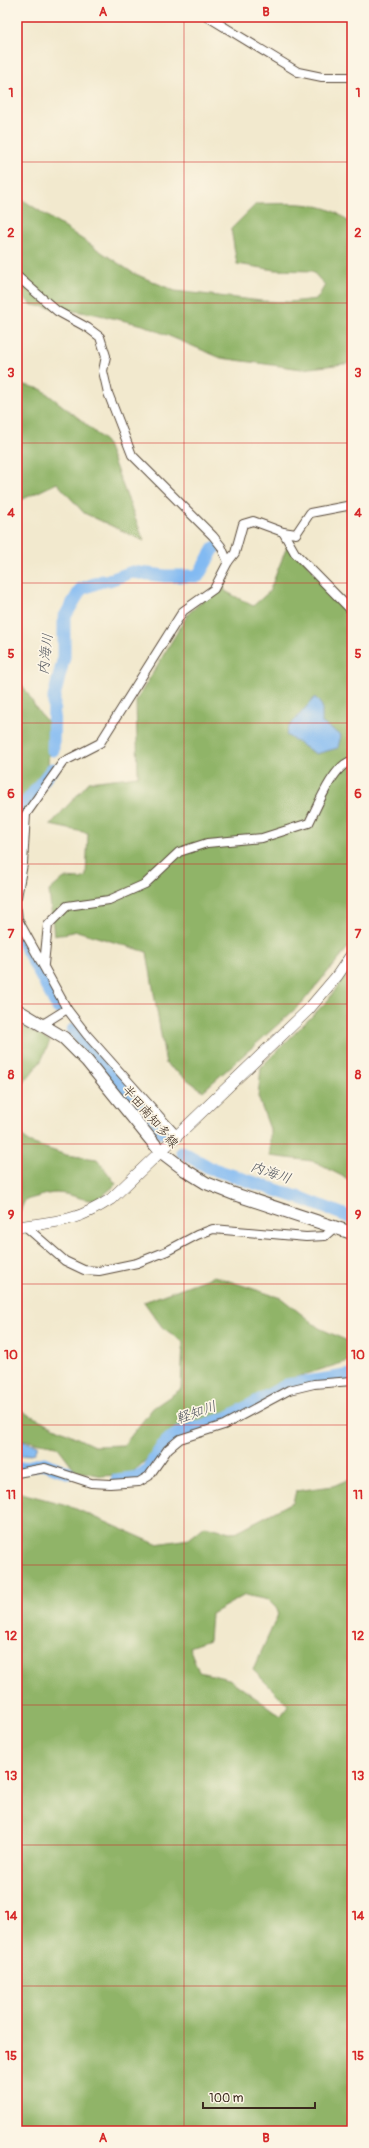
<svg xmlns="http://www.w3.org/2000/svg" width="369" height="2148" viewBox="0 0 369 2148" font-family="Pangolin,'Klee One',sans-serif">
  <rect width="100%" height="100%" fill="#fcf5e5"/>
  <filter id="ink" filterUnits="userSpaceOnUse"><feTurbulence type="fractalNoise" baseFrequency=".025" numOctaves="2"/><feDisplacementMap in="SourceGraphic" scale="8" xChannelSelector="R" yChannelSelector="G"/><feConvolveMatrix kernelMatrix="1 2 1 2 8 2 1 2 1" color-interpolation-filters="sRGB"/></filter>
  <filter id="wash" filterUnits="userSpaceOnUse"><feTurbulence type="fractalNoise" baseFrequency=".012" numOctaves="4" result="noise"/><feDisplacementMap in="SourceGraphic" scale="16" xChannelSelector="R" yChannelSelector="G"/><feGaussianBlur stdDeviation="0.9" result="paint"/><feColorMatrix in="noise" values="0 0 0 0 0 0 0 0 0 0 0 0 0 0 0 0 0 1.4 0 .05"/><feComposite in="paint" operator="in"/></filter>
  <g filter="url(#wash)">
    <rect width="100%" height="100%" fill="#f2e9ce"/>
    <!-- forest -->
    <g fill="#90b468" stroke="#666f43" fill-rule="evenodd">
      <path d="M17,196L133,273L175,291L262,301L289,302L317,299L325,285L312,271L275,270L237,264L231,229L256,204C286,204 333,198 352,227V363L302,369L221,358L143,325L95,314L32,305L17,291Z"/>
      <path d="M17,383L41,389L81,420L106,442L144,541L84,513L57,483L17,502Z"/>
      <path d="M288,544L352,610V943L301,1004L203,1091L166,1064L147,952L77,931L54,936L49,891L64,878L81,879L86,876L88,833L50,825L89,782L138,776L136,701L188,614L223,582L225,591L253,606L269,592Z"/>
      <path d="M17,680C31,692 34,713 50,723L48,768L18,808Z"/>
      <path d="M352,965V1181L312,1161L270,1156V1129L258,1097L261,1067L329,999Z"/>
      <path d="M17,1023L50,1041L41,1061L17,1091Z"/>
      <path d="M17,1129L28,1142L66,1155L97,1159L116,1184C87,1212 88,1195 56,1193C47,1193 35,1198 25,1200L17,1218Z"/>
      <path d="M214,1276L281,1298L319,1328L352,1343V1360L287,1380L232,1410L177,1429L163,1439L151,1455L131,1474L103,1476L76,1471L57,1446L17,1439V1409L94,1446L124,1445L153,1408L181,1389L183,1342L162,1327L144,1302Z"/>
      <path d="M352,1478V2131H17V1492L67,1505L156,1544L189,1539L205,1526L234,1533L293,1502L296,1491L333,1486ZM245,1595L268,1600L278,1610L277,1617L253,1670L288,1705L281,1716L229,1679L199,1672L189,1647L209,1640L211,1614Z"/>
    </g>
    <!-- water -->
    <g fill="#82baf2" stroke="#5e7288">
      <path d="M315,697L322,706V723L341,735L338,748L316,754L286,735L288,728Z"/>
      <path d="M17,1440L38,1445L35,1453L17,1457Z"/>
    </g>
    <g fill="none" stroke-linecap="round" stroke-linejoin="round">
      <!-- river -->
      <g stroke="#82baf2" stroke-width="13">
        <path d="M110,580L132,572L165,576H198L214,548"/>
        <path d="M53,750L54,697L64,657V618L81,589L102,581"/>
        <path d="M17,827L21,809L52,769"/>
        <path d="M17,931L58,1008"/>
        <path d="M73,1030L162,1132"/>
        <path d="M182,1152L210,1168L306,1200L352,1218"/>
        <path d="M17,1469L44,1463L69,1473"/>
        <path d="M117,1480L139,1477L148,1469L165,1442L179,1433L227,1418L287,1385L352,1375"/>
      </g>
    </g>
  </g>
  <g filter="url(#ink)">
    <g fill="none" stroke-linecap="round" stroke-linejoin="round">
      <!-- street casing -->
      <g stroke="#564738" stroke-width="10">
        <g id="street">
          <path d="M208,17L298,72L322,77H352"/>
          <path d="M17,276L57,311L88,328L100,337L106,356L103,371L108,393L132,455L213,536L221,546L228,562"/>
          <path d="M283,532L296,534L310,513L352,505"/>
          <path d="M17,897L23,864L26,814L63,762L100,743L183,611L214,589L228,562L235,553L243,524L253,521L283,532L295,553L349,608L352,607"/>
          <path d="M17,910L18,920L67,1009L87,1035L177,1136"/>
          <path d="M44,964L48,925L67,906L109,900L145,884L179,852L207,843L262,838L309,823C317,807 334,764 352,761"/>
          <path d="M43,1024L67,1009"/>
          <path d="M25,1226L65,1261L84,1270L99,1271L137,1263L167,1251L197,1235L213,1229L306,1237L325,1236L335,1227"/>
          <path d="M17,1473L45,1468L91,1483L110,1484L139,1482L149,1476L168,1449L180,1439L224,1425L289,1390L314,1384L352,1381"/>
        </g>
      </g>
      <!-- secondary casing -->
      <g stroke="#564738" stroke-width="12">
        <path id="secondary" d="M17,1227C58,1221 74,1223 111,1199L308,1010L337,976L352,954"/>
      </g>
      <!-- primary casing -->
      <g stroke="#564738" stroke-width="14">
        <path id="primary" d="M17,1010L64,1038L87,1061L160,1151L185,1170L206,1183L234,1194L352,1233"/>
      </g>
      <!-- street -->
      <use href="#street" stroke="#fff" stroke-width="8"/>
      <!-- secondary -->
      <use href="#secondary" stroke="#fff" stroke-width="11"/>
      <!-- primary -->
      <use href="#primary" stroke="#fff" stroke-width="12"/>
    </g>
  </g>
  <!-- grid -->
  <path fill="none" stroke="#d62828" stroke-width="1" stroke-opacity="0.55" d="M184,17V2131M17,162H352M17,303H352M17,443H352M17,583H352M17,723H352M17,864H352M17,1004H352M17,1144H352M17,1284H352M17,1425H352M17,1565H352M17,1705H352M17,1845H352M17,1986H352"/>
  <g text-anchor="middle" stroke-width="3.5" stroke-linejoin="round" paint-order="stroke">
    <!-- street labels -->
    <g font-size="13" fill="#3b2a1e" stroke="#fcf5e5">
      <text transform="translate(151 1116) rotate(49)" y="5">半田南知多線</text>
    </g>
    <!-- water labels -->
    <g font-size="14" font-style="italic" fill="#50555e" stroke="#fcf5e5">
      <text transform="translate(45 654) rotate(-83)" y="5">内海川</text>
      <text transform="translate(271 1172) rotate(19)" y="5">内海川</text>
      <text transform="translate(196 1412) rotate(-19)" y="5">軽知川</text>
    </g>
  </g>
  <!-- margin -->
  <rect width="369" height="2148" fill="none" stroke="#fcf5e5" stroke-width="44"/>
  <!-- scale -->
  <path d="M203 2102v6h112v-6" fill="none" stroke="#3b2a1e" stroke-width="2"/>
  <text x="209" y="2102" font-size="12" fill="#3b2a1e" stroke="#fcf5e5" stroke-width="3" paint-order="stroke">100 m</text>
  <rect x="22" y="22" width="325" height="2104" fill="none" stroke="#d62828" stroke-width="1.5"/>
  <g font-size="13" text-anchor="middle" font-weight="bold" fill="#d62828">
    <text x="103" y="16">A</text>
    <text x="266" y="16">B</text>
    <text x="11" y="97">1</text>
    <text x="358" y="97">1</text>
    <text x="11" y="237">2</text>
    <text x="358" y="237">2</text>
    <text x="11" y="377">3</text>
    <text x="358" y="377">3</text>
    <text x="11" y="517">4</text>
    <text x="358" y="517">4</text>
    <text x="11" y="658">5</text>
    <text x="358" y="658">5</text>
    <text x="11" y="798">6</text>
    <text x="358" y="798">6</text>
    <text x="11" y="938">7</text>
    <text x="358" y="938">7</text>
    <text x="11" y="1079">8</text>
    <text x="358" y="1079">8</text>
    <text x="11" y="1219">9</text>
    <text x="358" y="1219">9</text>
    <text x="11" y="1359">10</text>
    <text x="358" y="1359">10</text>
    <text x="11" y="1499">11</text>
    <text x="358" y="1499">11</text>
    <text x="11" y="1640">12</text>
    <text x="358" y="1640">12</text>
    <text x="11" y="1780">13</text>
    <text x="358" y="1780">13</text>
    <text x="11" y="1920">14</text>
    <text x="358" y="1920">14</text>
    <text x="11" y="2060">15</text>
    <text x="358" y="2060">15</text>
    <text x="103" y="2142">A</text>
    <text x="266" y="2142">B</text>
  </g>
</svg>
